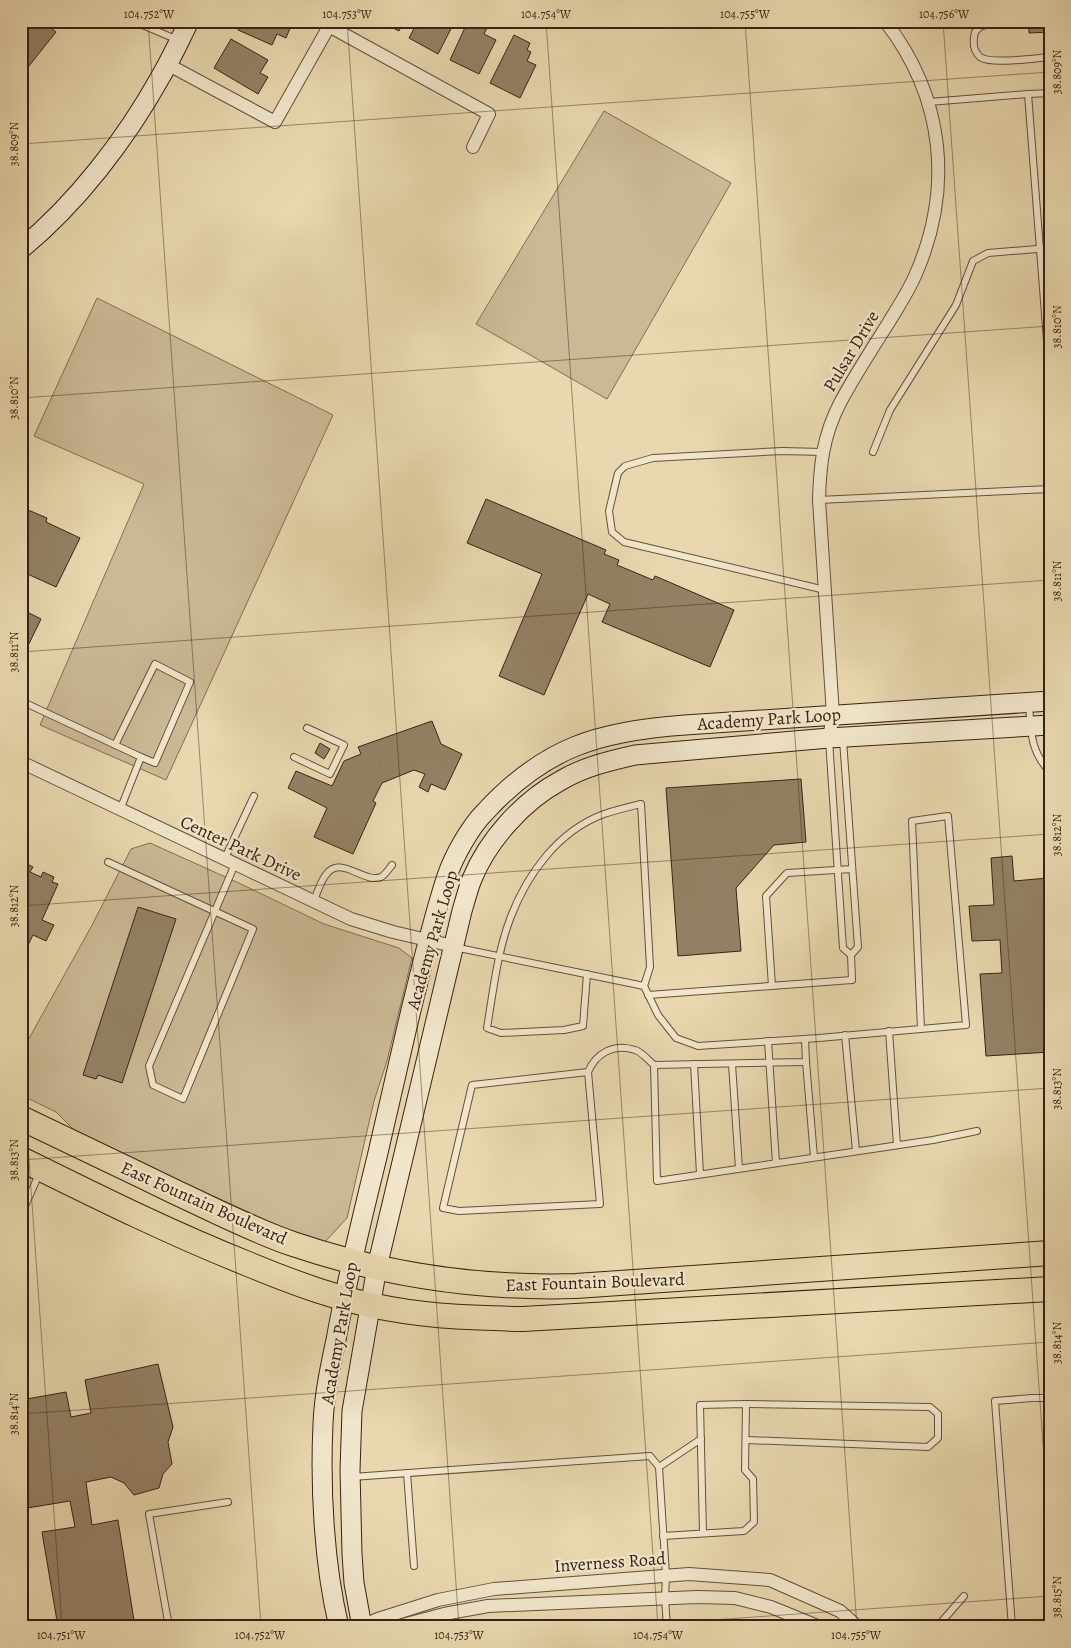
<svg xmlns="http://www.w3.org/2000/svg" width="1071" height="1648" viewBox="0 0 1071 1648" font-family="Alegreya,serif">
  <rect width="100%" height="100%" fill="#e9d8af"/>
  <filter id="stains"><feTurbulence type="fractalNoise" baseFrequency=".004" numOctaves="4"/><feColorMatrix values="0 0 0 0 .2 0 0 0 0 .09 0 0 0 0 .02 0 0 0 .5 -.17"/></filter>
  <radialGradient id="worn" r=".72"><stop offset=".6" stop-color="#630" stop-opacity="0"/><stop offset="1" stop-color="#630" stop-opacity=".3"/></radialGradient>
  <!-- green -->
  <g fill="#cbb995" stroke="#826e54">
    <path d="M604,111L731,183L607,399L476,324Z"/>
    <path d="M97,298L333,415L166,780L40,725L144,484L34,436Z"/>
    <path d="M150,843L241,884L324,924L399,948L412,958L387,1061L374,1101L347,1218L324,1243L301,1236L149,1167L77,1133L56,1112L21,1095L22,1051L91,927L131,849Z"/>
  </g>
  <!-- building -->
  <g fill="#948165" stroke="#382214">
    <path d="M21,21H43L56,32L21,76Z"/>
    <path d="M242,21H293L286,38L277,34L272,45L238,30Z"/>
    <path d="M379,21H404L399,31Z"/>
    <path d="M418,21H455L438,54L409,38Z"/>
    <path d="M468,21H477L488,26L484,34L496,40L479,74L450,60Z"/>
    <path d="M1029,21H1050V32L1029,33Z"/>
    <path d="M514,35L530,43L527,50L531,52L527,61L536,65L520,98L490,83Z"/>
    <path d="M231,39L268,60L260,73L268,77L258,94L214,68Z"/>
    <path d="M486,499L606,550L604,554L619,560L617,565L653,580L655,576L734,610L710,667L602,622L610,604L588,594L544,695L499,676L542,574L467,543Z"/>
    <path d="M21,507L47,518L46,522L80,538L56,587L21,571Z"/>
    <path d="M21,609L41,619L21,660Z"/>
    <path d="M432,721L441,744L462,754L445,790L431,784L428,792L419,787L425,774L414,770L382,783L373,801L376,803L353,854L314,837L327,808L288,788L296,771L332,786L344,761L361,754L358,747Z"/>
    <path d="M320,743L330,749L324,759L315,753Z"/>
    <path d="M801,779L806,842L774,845L736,888L741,951L678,956L666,788Z"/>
    <path d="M1045,843H1050V1052L986,1056L980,974L1002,973L1000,940L972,941L969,906L994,905L991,858L1012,856L1014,881L1048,878Z"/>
    <path d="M21,861L33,867L30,872L41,877L43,872L54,877L52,882L58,884L42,920L54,925L46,941L33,935L27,947L21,945Z"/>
    <path d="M138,907L176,919L122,1083L98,1075L96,1079L83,1075Z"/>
    <path d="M158,1364L173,1427L168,1442L172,1464L163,1474L159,1488L134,1495L124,1483L111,1477L86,1482L92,1525L118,1520L135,1627H58L42,1532L75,1527L70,1501L21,1509V1400L66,1392L71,1417L91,1413L85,1380Z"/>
  </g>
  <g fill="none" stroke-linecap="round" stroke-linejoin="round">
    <!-- lane casing -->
    <g stroke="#64503b" stroke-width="8">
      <g id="lane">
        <path d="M133,21L178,40"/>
        <path d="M997,21L980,27L975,32C973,40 972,50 980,57C991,65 1035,58 1050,57"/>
        <path d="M1028,94L1050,93"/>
        <path d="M929,102L1028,94L1050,379"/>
        <path d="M822,452L782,451L653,458L625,466L618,473L609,511L612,532L624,542L825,590"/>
        <path d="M873,452L890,410L956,305L973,261L988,253L1050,248"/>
        <path d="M819,500L1050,489"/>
        <path d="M21,701L141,757"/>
        <path d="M1029,704C1031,731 1030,751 1050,772"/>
        <path d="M829,740L843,948L851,955L858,947L843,740"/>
        <path d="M115,745L155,664L190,682L155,763L141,757L120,810"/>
        <path d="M294,757L330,774L344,745L307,728"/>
        <path d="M224,860L254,796"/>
        <path d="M108,862L253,929L183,1099L153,1085L149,1066L235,864"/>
        <path d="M314,901C317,893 320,883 325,876C340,853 363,884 381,877C385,875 389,869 392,865"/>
        <path d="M454,947L644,986L658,1015L676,1038L698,1046L819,1038L966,1025L948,816L912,821L921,1029"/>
        <path d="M587,974L583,1026L564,1030L501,1033L487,1028C493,992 497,954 510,919C527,874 558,831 604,814C616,810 629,807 641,804L650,967L644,986"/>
        <path d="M772,986L766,896L787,873L852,869"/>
        <path d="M648,995L852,980L851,955"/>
        <path d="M889,1031L897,1145"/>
        <path d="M845,1035L856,1151"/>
        <path d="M768,1041L776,1163"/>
        <path d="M806,1062L814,1157"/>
        <path d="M694,1064L700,1174"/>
        <path d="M732,1064L739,1168"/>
        <path d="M654,1065L806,1062L805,1039"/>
        <path d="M588,1072L472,1085L443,1208L459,1211L600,1204L588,1072C596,1053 614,1043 635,1050C642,1052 648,1060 654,1065L657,1181L933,1140L977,1131"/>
        <path d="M21,1215L40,1172"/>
        <path d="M746,1440L928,1447L938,1438V1414L930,1407L746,1404"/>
        <path d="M659,1467L701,1439"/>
        <path d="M407,1473L414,1566"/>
        <path d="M352,1477L650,1456L659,1467L666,1575L665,1598L667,1627"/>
        <path d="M663,1536L744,1531L754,1522L753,1479L745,1470L746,1404L700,1405L703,1533"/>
        <path d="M169,1627L149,1514L228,1502"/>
        <path d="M937,1627L964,1596"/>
        <path d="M1012,1627L995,1401L1032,1398H1050"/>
      </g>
    </g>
    <!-- street casing -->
    <g stroke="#64503b" stroke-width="14">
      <g id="street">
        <path d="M329,26L489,114L473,147"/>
        <path d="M167,64L275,122L332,21"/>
        <path d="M829,738L833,715L819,500C820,464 823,436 840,403C855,375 872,349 889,322C898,307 908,292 915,276C954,188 944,97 885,21"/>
        <path d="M21,762L351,919L393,932L453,946"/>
        <path d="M359,1627L378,1619L438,1600L494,1589L689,1574L770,1580L840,1611L858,1627"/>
        <path d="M395,1627L444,1614L488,1606L697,1597L735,1598L771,1607L820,1627"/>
      </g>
    </g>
    <!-- secondary casing -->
    <g stroke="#382214" stroke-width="21">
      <g id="secondary">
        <path d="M21,249C77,203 126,139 161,76C171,59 180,40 189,21"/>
        <path d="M339,1627C324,1565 320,1488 323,1424C324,1396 330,1368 336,1340C347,1278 362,1218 377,1157C389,1106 400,1056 412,1006C423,962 433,918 447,876C454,856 470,827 485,812C545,747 599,731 685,725L1050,701"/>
        <path d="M362,1627L354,1583L352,1554L350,1470L352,1411L377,1267L462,911C465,901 468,889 472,879C488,840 523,801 560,781C583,767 609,761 635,755L829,738L1050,725"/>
      </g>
    </g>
    <!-- highway casing -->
    <g stroke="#382214" stroke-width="26">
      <g id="highway">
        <path d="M21,1118C73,1143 124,1167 175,1192C214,1210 252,1230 293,1244C385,1275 478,1289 576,1286L1050,1253"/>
        <path d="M21,1159C96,1196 170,1233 248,1264C294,1283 342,1301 391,1309C435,1317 479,1318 523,1319L1050,1289"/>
      </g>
    </g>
    <!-- lane -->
    <use href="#lane" stroke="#f1e6cb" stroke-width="6"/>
    <!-- street -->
    <use href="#street" stroke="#f1e6cb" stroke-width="12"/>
    <!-- secondary -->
    <use href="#secondary" stroke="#f1e6cb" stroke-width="19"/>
    <!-- highway -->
    <use href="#highway" stroke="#e9d8af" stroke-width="24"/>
  </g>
  <!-- ticks -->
  <path fill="none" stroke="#382214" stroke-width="1" stroke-opacity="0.45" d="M148,21L261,1627M347,21L459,1627M546,21L658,1627M745,21L857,1627M943,21L1050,1544M21,144L1050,72M21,398L1050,326M21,652L1050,580M21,906L1050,834M21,1047L62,1627M21,1160L1050,1088M21,1414L1050,1342M614,1627L1050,1596"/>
  <g text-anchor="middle" stroke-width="4.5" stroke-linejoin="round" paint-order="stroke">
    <!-- street labels -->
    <g font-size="18" fill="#382214" stroke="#f1e6cb">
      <text transform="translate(851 351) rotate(-59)" y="6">Pulsar Drive</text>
      <text transform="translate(769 719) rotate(-4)" y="6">Academy Park Loop</text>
      <text transform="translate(241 848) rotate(25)" y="6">Center Park Drive</text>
      <text transform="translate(432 940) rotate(-74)" y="6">Academy Park Loop</text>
      <text transform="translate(204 1203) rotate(24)" y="6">East Fountain Boulevard</text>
      <text transform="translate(595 1282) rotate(-2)" y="6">East Fountain Boulevard</text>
      <text transform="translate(339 1333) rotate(-80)" y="6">Academy Park Loop</text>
      <text transform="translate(610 1562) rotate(-4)" y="6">Inverness Road</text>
    </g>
  </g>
  <!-- margin -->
  <rect width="1071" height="1648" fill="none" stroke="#e9d8af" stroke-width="55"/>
  <rect x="28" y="28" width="1016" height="1592" fill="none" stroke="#382214" stroke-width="2"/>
  <g font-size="12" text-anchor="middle" fill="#382214">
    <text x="149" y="18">104.752°W</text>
    <text x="347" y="18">104.753°W</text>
    <text x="546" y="18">104.754°W</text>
    <text x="745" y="18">104.755°W</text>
    <text x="944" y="18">104.756°W</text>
    <text transform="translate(1057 72) rotate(-90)" y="4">38.809°N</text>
    <text transform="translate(14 144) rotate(-90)" y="4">38.809°N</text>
    <text transform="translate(1057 327) rotate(-90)" y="4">38.810°N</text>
    <text transform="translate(14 398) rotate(-90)" y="4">38.810°N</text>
    <text transform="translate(1057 581) rotate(-90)" y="4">38.811°N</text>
    <text transform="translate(14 652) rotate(-90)" y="4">38.811°N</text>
    <text transform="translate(1057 835) rotate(-90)" y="4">38.812°N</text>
    <text transform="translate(14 906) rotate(-90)" y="4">38.812°N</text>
    <text transform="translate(1057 1089) rotate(-90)" y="4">38.813°N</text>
    <text transform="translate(14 1160) rotate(-90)" y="4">38.813°N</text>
    <text transform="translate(1057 1343) rotate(-90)" y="4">38.814°N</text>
    <text transform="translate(14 1414) rotate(-90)" y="4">38.814°N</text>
    <text transform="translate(1057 1597) rotate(-90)" y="4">38.815°N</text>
    <text x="61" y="1639">104.751°W</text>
    <text x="260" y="1639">104.752°W</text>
    <text x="459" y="1639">104.753°W</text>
    <text x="658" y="1639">104.754°W</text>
    <text x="856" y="1639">104.755°W</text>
  </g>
  <rect width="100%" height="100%" filter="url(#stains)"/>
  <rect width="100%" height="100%" fill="url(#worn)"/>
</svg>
